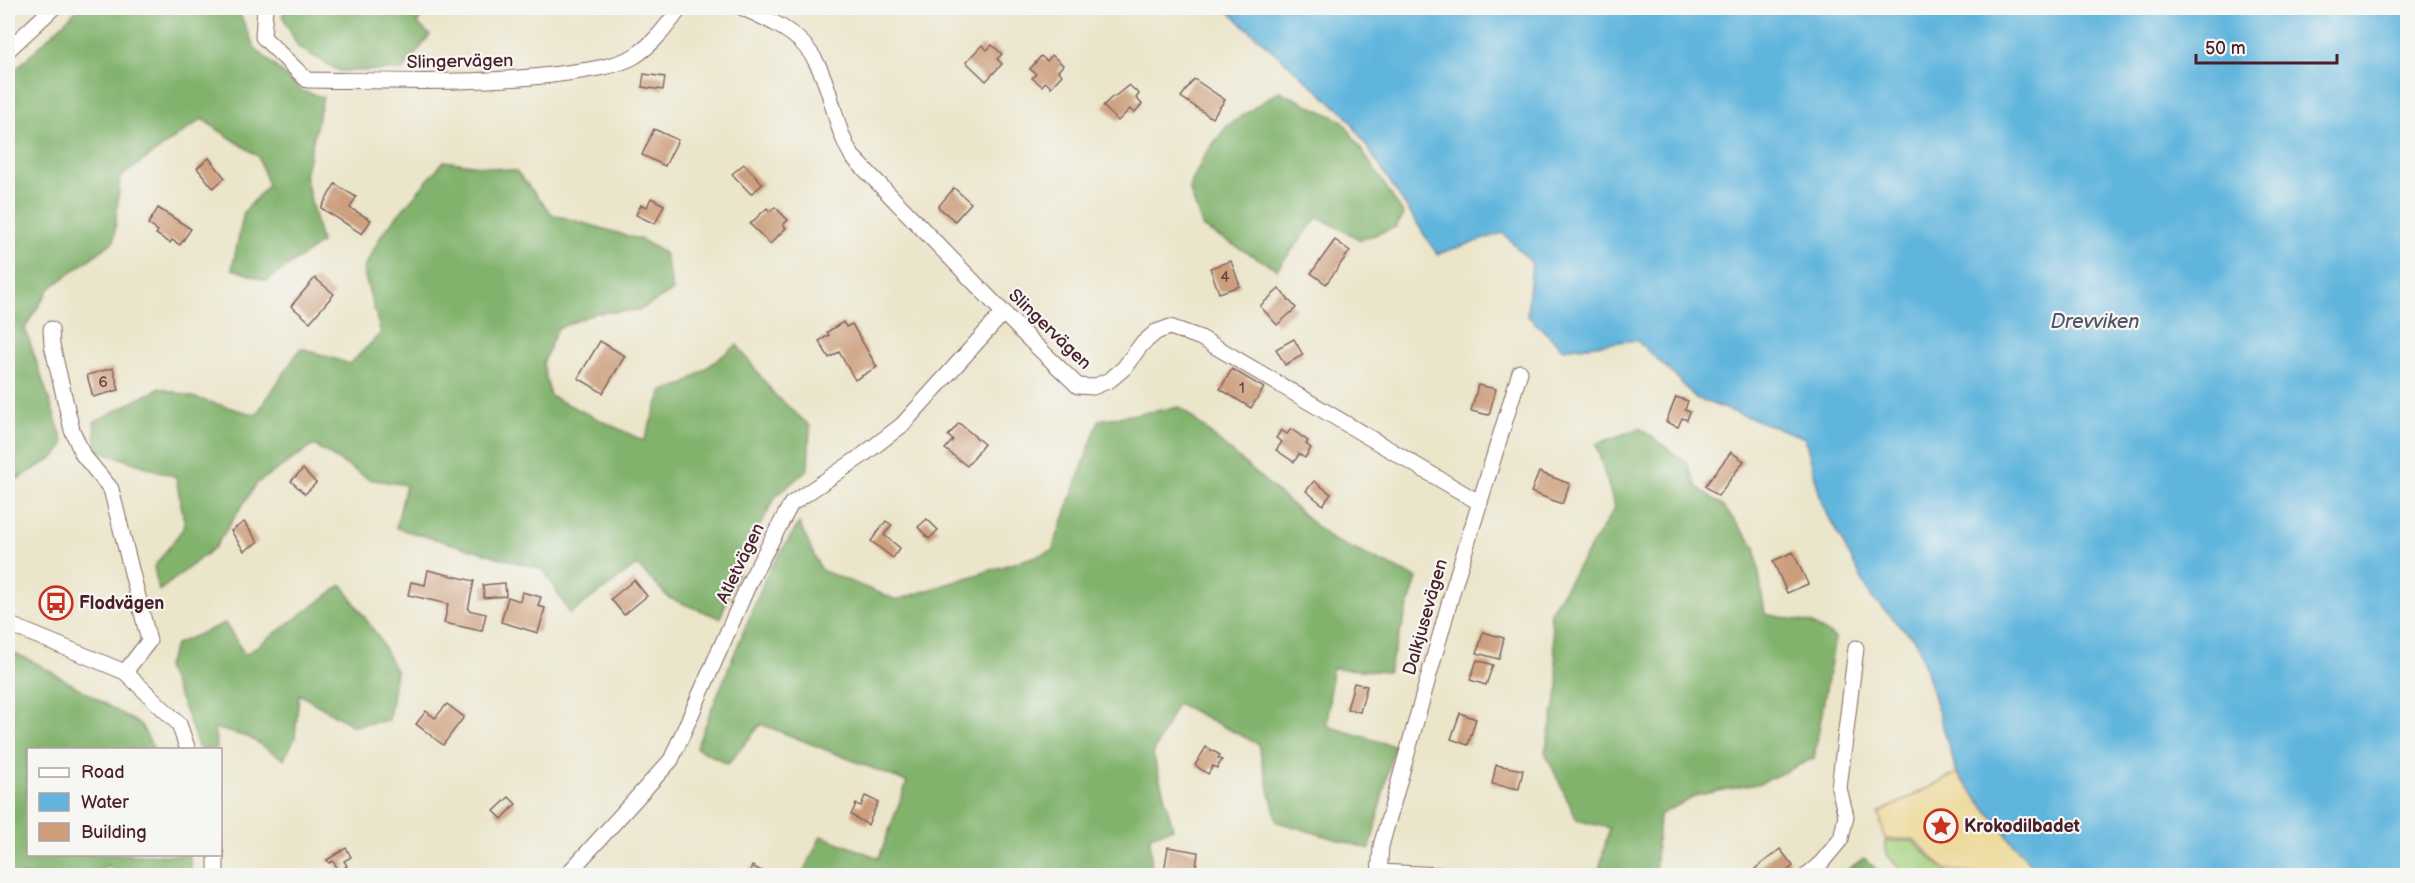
<svg xmlns="http://www.w3.org/2000/svg" width="2415" height="883" viewBox="0 0 2415 883" font-family="'Balsamiq Sans',sans-serif">
  <rect width="100%" height="100%" fill="#f6f6f2"/>
  <filter id="ink" filterUnits="userSpaceOnUse"><feTurbulence type="fractalNoise" baseFrequency=".0167" numOctaves="2"/><feDisplacementMap in="SourceGraphic" scale="12" xChannelSelector="R" yChannelSelector="G"/><feConvolveMatrix kernelMatrix="1 2 1 2 8 2 1 2 1" color-interpolation-filters="sRGB"/></filter>
  <filter id="wash" filterUnits="userSpaceOnUse"><feTurbulence type="fractalNoise" baseFrequency=".008" numOctaves="4" result="noise"/><feDisplacementMap in="SourceGraphic" scale="24" xChannelSelector="R" yChannelSelector="G"/><feGaussianBlur stdDeviation="1.35" result="paint"/><feColorMatrix in="noise" values="0 0 0 0 0 0 0 0 0 0 0 0 0 0 0 0 0 1.4 0 .05"/><feComposite in="paint" operator="in"/></filter>
  <g filter="url(#wash)">
    <rect width="100%" height="100%" fill="#ebe5ca"/>
    <!-- green -->
    <path fill="#a3d17e" stroke="#767854" stroke-width="1.5" d="M1885,841H1913L1950,875H1905L1887,855Z"/>
    <!-- forest -->
    <g fill="#82b36d" stroke="#66694c" stroke-width="1.5">
      <path d="M79,8H240L238,10L255,48L302,91L323,97L305,175L321,243L267,281L232,269L244,212L268,185L258,156L202,119L120,177L114,241L49,289L25,328L64,444L56,456L8,485V77Z"/>
      <path d="M287,8H428L417,23L430,35L403,70L339,71L298,47L282,15Z"/>
      <path d="M1279,91L1343,121L1404,215L1396,227L1361,240L1318,217L1277,269L1203,228L1189,188L1204,156L1227,126Z"/>
      <path d="M444,161L516,171L552,214L642,240L664,253L673,291L640,310L595,313L557,329L543,363L550,396L644,441L662,391L685,384L737,345L774,394L810,426L808,469L776,496L744,556L720,618L669,598L637,565L570,614L544,570L396,528L406,485L369,479L314,445L257,483L215,547L159,591L154,567L185,526L176,477L97,450L94,422L160,388L256,415L301,348L350,364L381,333L363,270L382,234Z"/>
      <path d="M1180,407L1331,539L1417,578L1388,672L1332,668L1327,726L1394,746L1370,849L1277,822L1258,744L1177,703L1153,754L1173,828L1150,836L1152,875H802L821,836L879,858L907,782L761,724L728,764L696,748L767,574L799,523L821,570L897,600L1052,551L1099,420Z"/>
      <path d="M1640,428L1687,463L1697,487L1721,504L1755,546L1765,614L1811,623L1835,638L1814,758L1761,783L1698,795L1659,815L1655,875L1599,871L1609,828L1577,820L1545,752L1559,687L1550,612L1615,508L1596,444Z"/>
      <path d="M342,585L377,635L396,671L389,720L353,726L299,694L295,738L284,759L248,737L214,728L217,749H199L187,715L166,667L176,644L225,623L245,655Z"/>
      <path d="M8,650L36,663L141,725L154,749L28,750V854L190,855L191,875H122L106,865L100,875H8Z"/>
      <path d="M1864,858L1883,875H1840Z"/>
    </g>
    <!-- sand -->
    <path fill="#eeda9e" stroke="#9c7c64" stroke-width="1.5" d="M1957,773L2039,875H1977L1945,869L1914,839H1885L1879,813Z"/>
    <!-- water -->
    <path fill="#61b5dd" stroke="#566a84" stroke-width="1.5" d="M1224,8H2407V875H2039L1957,773L1917,642L1872,598L1822,504L1805,438L1696,398L1669,370L1636,340L1563,349L1527,315L1532,263L1503,233L1437,254L1347,116Z"/>
    <g id="blocks">
      <!-- building -->
      <g fill="#cc9e7b">
        <path d="M982,45L987,50L992,45L1002,54L997,59L1002,64L986,81L966,62Z"/>
        <path d="M1052,55L1063,65L1058,71L1062,75L1051,87L1045,82L1042,86L1032,78L1036,74L1030,69L1041,56L1047,61Z"/>
        <path d="M644,74L665,77L663,90L642,87Z"/>
        <path d="M1194,79L1225,100L1212,118L1181,97Z"/>
        <path d="M1129,85L1139,94L1136,98L1142,104L1134,113L1130,109L1118,121L1103,106L1113,96L1114,97Z"/>
        <path d="M654,129L678,140L665,166L642,155Z"/>
        <path d="M209,158L225,178L213,188L197,168Z"/>
        <path d="M744,164L763,184L751,194L732,174Z"/>
        <path d="M335,184L356,197L350,208L371,220L362,234L321,208Z"/>
        <path d="M954,188L971,203L955,221L938,207Z"/>
        <path d="M651,198L664,205L655,224L636,215L641,205L647,207Z"/>
        <path d="M775,207L788,220L783,225L786,228L770,244L750,224L767,208L770,211Z"/>
        <path d="M158,208L191,229L180,245L172,240L170,243L156,234L158,231L148,224Z"/>
        <path d="M1335,240L1350,251L1326,284L1311,273Z"/>
        <path d="M1231,261L1240,286L1219,293L1210,268Z"/>
        <path d="M315,278L334,294L310,322L291,306Z"/>
        <path d="M1279,289L1296,308L1277,325L1260,306Z"/>
        <path d="M843,322L846,327L852,324L877,367L855,380L839,352L829,358L819,341L829,335L827,332Z"/>
        <path d="M1294,339L1303,355L1285,365L1276,349Z"/>
        <path d="M600,341L625,356L603,393L578,378Z"/>
        <path d="M113,368L119,390L93,397L87,375Z"/>
        <path d="M1232,369L1264,388L1251,408L1220,389Z"/>
        <path d="M1478,385L1496,389L1489,415L1471,411Z"/>
        <path d="M1676,397L1688,401L1685,410L1690,412L1687,420L1682,418L1678,427L1666,422Z"/>
        <path d="M959,423L984,444L967,466L945,449L953,440L948,436Z"/>
        <path d="M1291,429L1308,441L1306,444L1311,448L1305,458L1299,454L1294,462L1276,450L1282,442L1276,438L1281,430L1287,434Z"/>
        <path d="M1731,452L1744,461L1718,496L1705,486Z"/>
        <path d="M303,469L316,483L305,494L291,481Z"/>
        <path d="M1539,472L1570,484L1562,504L1531,492Z"/>
        <path d="M1314,481L1331,494L1323,505L1306,491Z"/>
        <path d="M927,519L938,530L929,539L918,527Z"/>
        <path d="M886,521L892,525L884,535L900,548L893,558L871,541Z"/>
        <path d="M244,522L258,542L244,551L231,531Z"/>
        <path d="M1793,552L1808,584L1787,593L1773,561Z"/>
        <path d="M428,570L474,581L468,610L486,614L482,631L444,623L448,604L408,595L411,582L425,585Z"/>
        <path d="M634,580L647,596L624,615L611,599Z"/>
        <path d="M505,583L506,596L484,598L483,585Z"/>
        <path d="M522,592L541,597L538,606L545,608L538,633L501,622L508,597L520,601Z"/>
        <path d="M1483,632L1504,638L1499,659L1477,653Z"/>
        <path d="M1477,660L1493,665L1486,685L1470,680Z"/>
        <path d="M1354,683L1367,686L1360,712L1347,709Z"/>
        <path d="M447,704L464,717L443,745L416,724L426,711L435,718Z"/>
        <path d="M1460,713L1476,719L1468,745L1451,739Z"/>
        <path d="M1206,747L1220,755L1218,758L1222,760L1217,768L1213,766L1208,774L1195,765Z"/>
        <path d="M1496,765L1523,770L1519,789L1492,784Z"/>
        <path d="M865,796L878,802L868,825L851,815L856,804L861,806Z"/>
        <path d="M509,797L516,804L502,819L494,811Z"/>
        <path d="M1168,847L1198,852L1195,876L1164,872Z"/>
        <path d="M346,848L351,857L344,861L347,866L339,871L333,861L329,863L327,860Z"/>
        <path d="M1780,849L1793,866L1781,876H1760L1755,869Z"/>
        <path d="M752,866L771,876H748Z"/>
      </g>
    </g>
  </g>
  <g filter="url(#ink)">
    <use href="#blocks" fill-opacity="0" stroke="#826463" stroke-width="1.5"/>
    <g fill="none" stroke-linecap="round" stroke-linejoin="round">
      <!-- street casing -->
      <g stroke="#826463" stroke-width="17">
        <g id="street">
          <path d="M265,8L263,37L307,80C394,81 481,85 567,73C588,70 614,67 633,57C653,45 667,26 680,8"/>
          <path d="M743,8C796,32 814,42 831,100C837,120 841,138 852,156L1027,337L1078,386L1093,387L1110,380L1124,368L1141,345L1156,332L1170,327L1201,338L1480,503"/>
          <path d="M8,50L53,8"/>
          <path d="M51,329L52,345L72,430L83,455L111,489L149,641L125,672"/>
          <path d="M8,624L125,672L179,724L188,750"/>
          <path d="M216,854V876"/>
          <path d="M1379,872L1461,876"/>
          <path d="M566,876L671,760L751,579L791,504L863,455L902,425L1004,312"/>
          <path d="M1379,876L1381,846L1454,586L1520,372"/>
          <path d="M1806,876L1821,863L1841,839L1846,816L1839,788L1856,648"/>
        </g>
      </g>
      <!-- street -->
      <use href="#street" stroke="#fff" stroke-width="15"/>
    </g>
  </g>
  <!-- icons -->
  <defs>
    <g id="bus-ring" transform="scale(1.725)"><circle r="9.5" fill="#f6f6f2" stroke="#c8321e" stroke-width="1.5"/><path d="M-5-6H5V4H4V6H2V4H-2V6H-4V4H-5ZM-3.5-4V0h7V-4ZM-3.5 1.2v1.5H-2V1.2ZM2 1.2v1.5H3.5V1.2Z" fill="#c8321e"/></g>
    <g id="sight-ring" transform="scale(1.725)"><circle r="9.5" fill="#f6f6f2" stroke="#c8321e" stroke-width="1.5"/><path d="M0-6L1.8-2.2L6-1.7L2.9 1.2L3.7 5.4L0 3.3L-3.7 5.4L-2.9 1.2L-6-1.7L-1.8-2.2Z" fill="#c8321e"/></g>
  </defs>
  <g fill-rule="evenodd">
    <use href="#bus-ring" x="56" y="603"/>
    <use href="#sight-ring" x="1941" y="826"/>
  </g>
  <g text-anchor="middle" stroke-width="4.5" stroke-linejoin="round" paint-order="stroke">
    <!-- number labels -->
    <g font-size="15" fill="#6a3f3f">
      <text x="1225" y="282">4</text>
      <text x="103" y="387">6</text>
      <text x="1242" y="393">1</text>
    </g>
    <!-- street labels -->
    <g font-size="18" fill="#4a1f2b" stroke="#f6f6f2">
      <text transform="translate(460 61) rotate(-1)" y="6">Slingervägen</text>
      <text transform="translate(1050 329) rotate(44)" y="6">Slingervägen</text>
      <text transform="translate(740 563) rotate(-64)" y="6">Atletvägen</text>
      <text transform="translate(1425 617) rotate(-74)" y="6">Dalkjusevägen</text>
    </g>
    <!-- poi labels -->
    <g font-size="18" font-weight="bold" fill="#4a1f2b" stroke="#f6f6f2" text-anchor="start">
      <text x="79" y="609">Flodvägen</text>
      <text x="1964" y="832">Krokodilbadet</text>
    </g>
    <!-- water labels -->
    <g font-size="20" font-style="italic" fill="#525469" stroke="#f6f6f2">
      <text x="2095" y="328">Drevviken</text>
    </g>
  </g>
  <!-- margin -->
  <rect width="2415" height="883" fill="none" stroke="#f6f6f2" stroke-width="30"/>
  <!-- legend -->
  <rect x="27" y="748" width="195" height="108" fill="#f6f6f2" stroke="#b1a0a2" stroke-width="1.5"/>
  <rect x="39" y="768" width="30" height="9" fill="#ffffff" stroke="#b1a0a2" stroke-width="1.5"/>
  <text x="81" y="778" font-size="18" fill="#4a1f2b">Road</text>
  <rect x="39" y="793" width="30" height="18" fill="#61b5dd" stroke="#b1a0a2" stroke-width="1.5"/>
  <text x="81" y="808" font-size="18" fill="#4a1f2b">Water</text>
  <rect x="39" y="823" width="30" height="18" fill="#cc9e7b" stroke="#b1a0a2" stroke-width="1.5"/>
  <text x="81" y="838" font-size="18" fill="#4a1f2b">Building</text>
  <!-- scale -->
  <path d="M2196 54v9h141v-9" fill="none" stroke="#4a1f2b" stroke-width="3"/>
  <text x="2205" y="54" font-size="18" fill="#4a1f2b" stroke="#f6f6f2" stroke-width="4.5" paint-order="stroke">50 m</text>
</svg>
